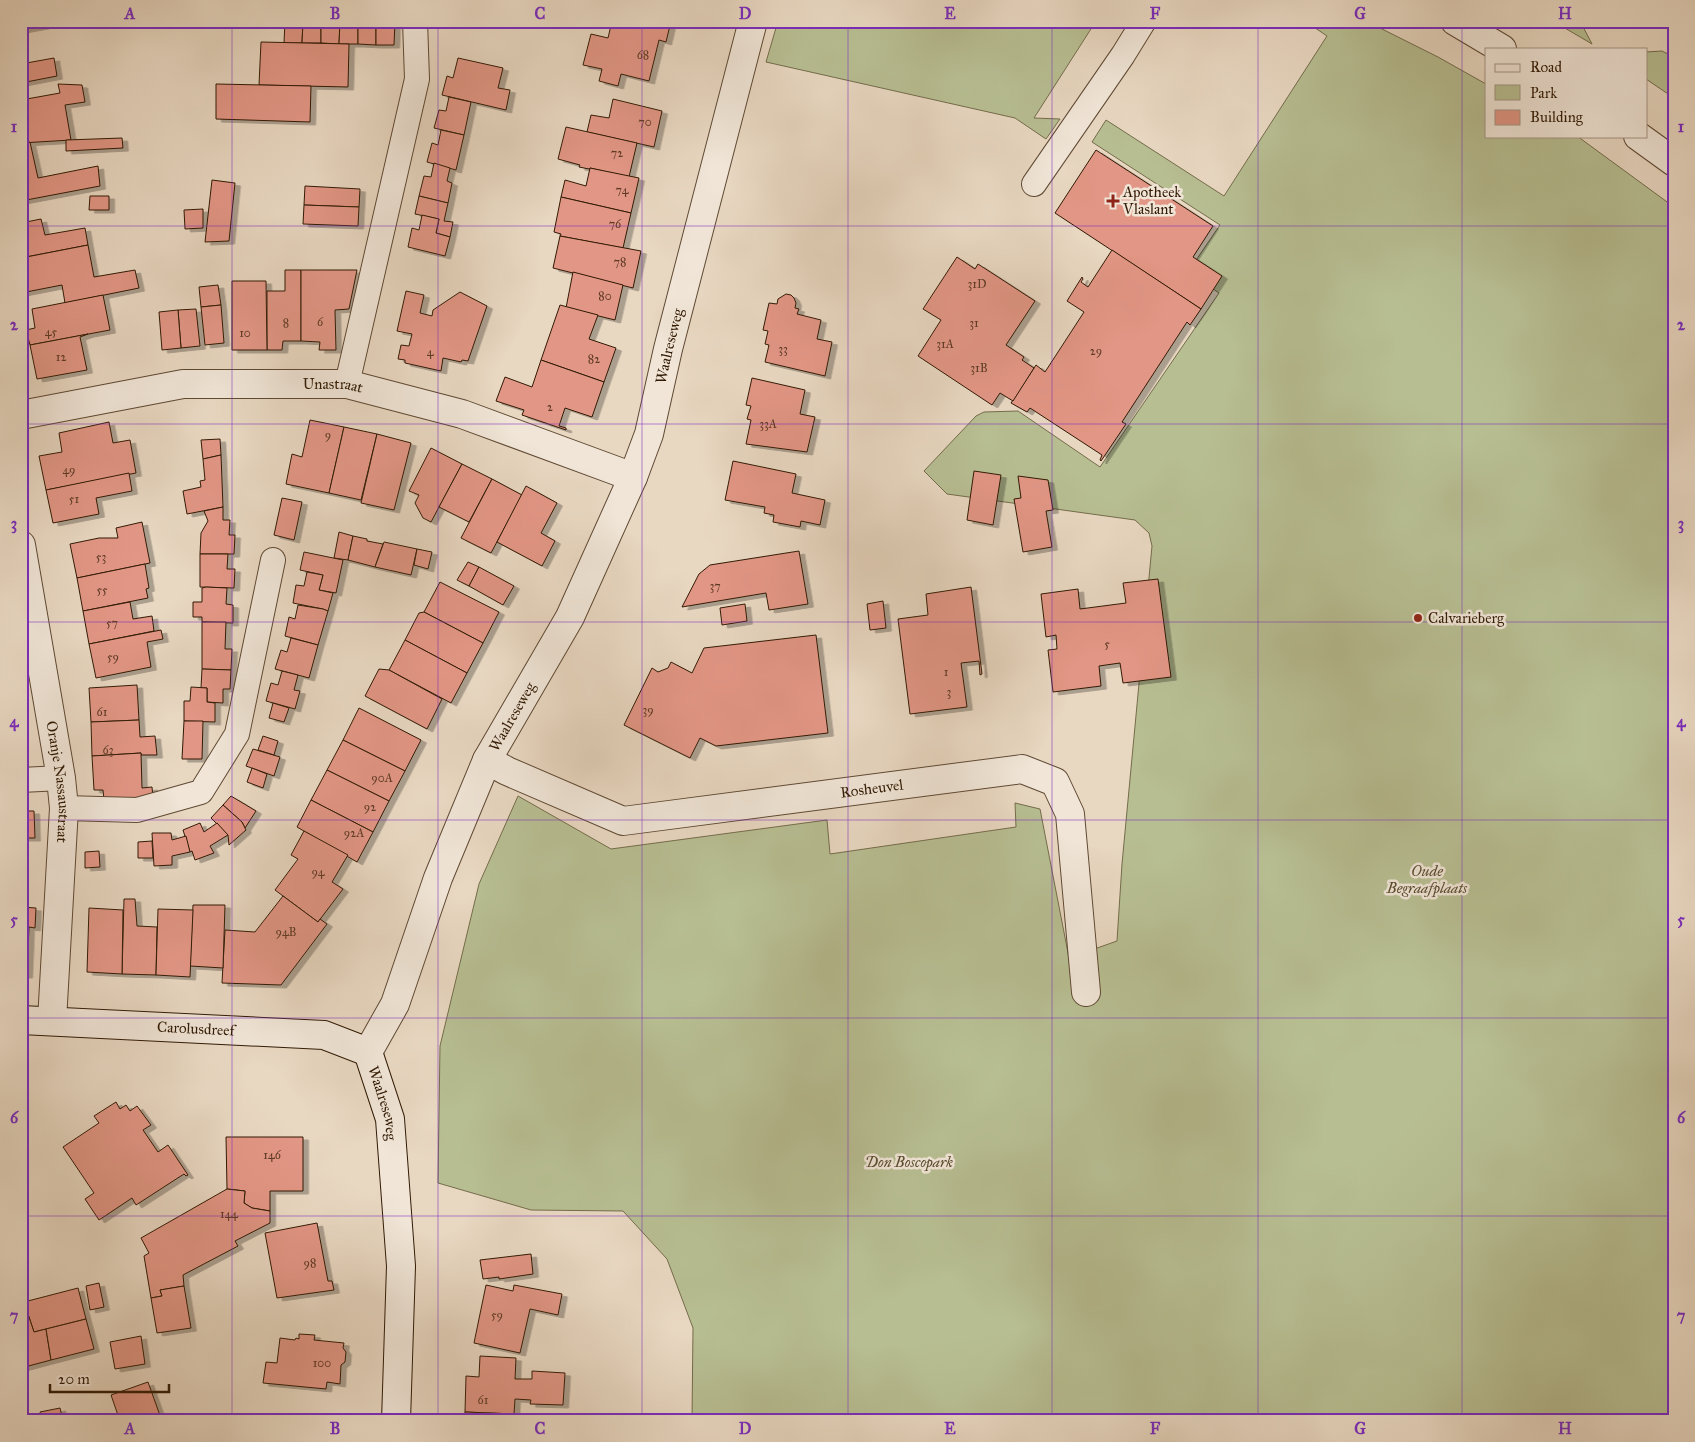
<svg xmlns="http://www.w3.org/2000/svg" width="1695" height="1442" viewBox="0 0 1695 1442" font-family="'IM FELL Great Primer',serif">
  <defs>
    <filter id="shadow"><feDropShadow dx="5.5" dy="3" stdDeviation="0" flood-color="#0004"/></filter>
  </defs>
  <rect width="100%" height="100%" fill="#e8d7c1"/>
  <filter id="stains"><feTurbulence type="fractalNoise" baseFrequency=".004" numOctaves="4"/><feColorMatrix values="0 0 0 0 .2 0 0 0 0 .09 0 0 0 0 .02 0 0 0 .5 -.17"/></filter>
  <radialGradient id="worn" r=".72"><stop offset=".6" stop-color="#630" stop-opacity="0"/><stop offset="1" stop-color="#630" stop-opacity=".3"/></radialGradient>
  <!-- green -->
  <g fill="#b7be92" stroke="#746c4b">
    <path d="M778,21H1096L1034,118L1060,119L1046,139L1015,118L766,62Z"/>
    <path d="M1305,21H1366L1438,57L1486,84V136H1577L1674,207V1421H692L693,1328L667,1259L623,1211L531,1210L438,1183L440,1046L479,884L518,796L611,849L827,820L830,854L1016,827L1015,803L1040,809L1069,958L1117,941L1122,864L1152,546L1149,533L1135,520L947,494L924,471L976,416L984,412L1018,411L1100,467L1219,293L1188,272L1220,225L1092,142L1106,120L1224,196L1327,36Z"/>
    <path d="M1553,21H1580L1592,44Z"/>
    <path d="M1662,51L1674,57V98L1646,79V52Z"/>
  </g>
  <!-- building -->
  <g fill="#e29685" stroke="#311a04" filter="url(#shadow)">
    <path d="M21,21H47L48,25L21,30Z"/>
    <path d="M285,21H303L302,43H284Z"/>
    <path d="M303,21H321V43H302Z"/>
    <path d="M321,21H340L339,44L321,43Z"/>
    <path d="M340,21H358V44H339Z"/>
    <path d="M358,21H376V45L358,44Z"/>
    <path d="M376,21H395L394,45H376Z"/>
    <path d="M612,21H671L666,42L659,40L649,81L621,74L618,86L599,81L602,69L583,65L591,34L608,38Z"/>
    <path d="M261,42L349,44L348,87L259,85Z"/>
    <path d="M54,58L57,76L21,83V64Z"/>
    <path d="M458,58L503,68L498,88L510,90L506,110L442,95L447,76L453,78Z"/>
    <path d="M58,84L82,85L85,102L65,105L71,140L21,143V100L60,93Z"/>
    <path d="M216,84L311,86L310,122L216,119Z"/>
    <path d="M449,97L471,102L464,135L434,128L439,110L446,111Z"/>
    <path d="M613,99L662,111L654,147L587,132L591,115L609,118Z"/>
    <path d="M566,127L637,143L629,177L590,168L589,169L579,167L580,165L558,159Z"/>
    <path d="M441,130L464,135L456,170L427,162L432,143L438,145Z"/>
    <path d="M122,138L123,148L66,151V140Z"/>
    <path d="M30,142L38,178L98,166L100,186L21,201V143Z"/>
    <path d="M1096,150L1213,226L1193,257L1222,276L1201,309L1055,213Z"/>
    <path d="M434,163L450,168L447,181L452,183L448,203L419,196L424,176L431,177Z"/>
    <path d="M590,168L639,178L631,213L561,197L565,180L586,186Z"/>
    <path d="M212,180L235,183L229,241L205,242Z"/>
    <path d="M305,186L360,189L359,207L304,205Z"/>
    <path d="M90,196H109V210H89Z"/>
    <path d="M419,196L448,203L444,221L453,222L450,237L436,233L439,219L415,214Z"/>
    <path d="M561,197L631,213L623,248L560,236L561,234L554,232Z"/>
    <path d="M304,205L359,207L358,226L303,224Z"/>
    <path d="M203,209V228L185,229L184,210Z"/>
    <path d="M422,215L439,219L436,233L450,237L445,256L408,247L412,228L419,230Z"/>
    <path d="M41,219L45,235L85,228L88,245L21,258V223Z"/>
    <path d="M560,236L641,251L633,288L553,268Z"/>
    <path d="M88,245L94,277L135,270L139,288L65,303L62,285L21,293V258Z"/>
    <path d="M1112,250L1201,309L1190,325L1187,322L1122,422L1126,424L1101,461L1100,460L1102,455L1030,408L1027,412L1011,403L1036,365L1045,372L1084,312L1067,301L1082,277L1083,279L1081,282L1088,287Z"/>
    <path d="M957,257L975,269L978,264L1035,301L1006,345L1024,357L1022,360L1034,368L1013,401L1000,393L992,405L918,356L941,320L923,309Z"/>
    <path d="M285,270H301V341H283L282,350H267V291H285Z"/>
    <path d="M301,270H357L349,309L335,310L336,350H319L320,342L301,341Z"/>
    <path d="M573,272L623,285L615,320L566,308Z"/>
    <path d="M232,281H266L267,350H232Z"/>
    <path d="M218,285L221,305L201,307L199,287Z"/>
    <path d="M406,291L424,295L420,313L432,316L433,310L460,292L487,306L468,361L462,360L461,362L443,358L441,371L405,363V360L398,359L401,345L409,346L412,334L397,331Z"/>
    <path d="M786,294L791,295L794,298L796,303L795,308L799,309L797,314L821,320L817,339L832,342L825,376L765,362L769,345L765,344L768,331L763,330L769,303L777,304L778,299Z"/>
    <path d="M103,295L110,330L30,345L26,330L35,328L32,309Z"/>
    <path d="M221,305L224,343L205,345L201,307Z"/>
    <path d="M560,305L598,315L589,339L616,348L604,382L541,360Z"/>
    <path d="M196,309L200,346L181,348L178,310Z"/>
    <path d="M178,310L181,348L162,350L159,312Z"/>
    <path d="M88,334L80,337L87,370L37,379L30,345Z"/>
    <path d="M541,360L604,382L592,417L565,408L559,426L566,428V430L522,415L524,410L496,401L505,377L532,387Z"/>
    <path d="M752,378L805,390L800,414L815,417L807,452L746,444L751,420L747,419L751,406L746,405Z"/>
    <path d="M310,420L344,427L329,493L286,484L292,454L302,457Z"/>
    <path d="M109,422L113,443L130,440L136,473L46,490L39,456L62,452L59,433Z"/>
    <path d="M344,427L377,434L361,500L329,493Z"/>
    <path d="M377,434L411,443L394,510L361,503Z"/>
    <path d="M220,439L221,455L203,459L201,440Z"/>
    <path d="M431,448L462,464L431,522L423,518L415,503L419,495L409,491Z"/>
    <path d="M221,455L223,507L187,514L183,491L201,487L200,481L205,480L203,459Z"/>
    <path d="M733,461L796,474L792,493L825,500L820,525L801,521L800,527L773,522L774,515L764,513L765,507L725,500Z"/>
    <path d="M462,464L492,479L469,522L439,507Z"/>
    <path d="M974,471L1001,475L993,525L967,520Z"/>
    <path d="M129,473L132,491L96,498L99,514L53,523L46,490Z"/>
    <path d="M1018,476L1048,480L1053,510L1046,511L1052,547L1023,552L1014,499L1021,498Z"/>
    <path d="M492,479L522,495L491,553L461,538Z"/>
    <path d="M526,486L557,503L541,533L555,541L542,566L497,542Z"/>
    <path d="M282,498L302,502L294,540L274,535Z"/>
    <path d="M223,507V520H230L229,535H235L234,554H200L201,533L208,521L204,511Z"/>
    <path d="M142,522L150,563L77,578L70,544L99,538H118L116,528Z"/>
    <path d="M339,532L353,536L348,560L334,558Z"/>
    <path d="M353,536L367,539V541L383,544L375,567L348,560Z"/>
    <path d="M384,542L417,549L411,575L375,567Z"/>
    <path d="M417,549L432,552L428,569L414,565Z"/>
    <path d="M799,551L808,604L769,610L766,593L682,607L699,574L710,565Z"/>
    <path d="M304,552L343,560L336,593L319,590L323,575L300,570Z"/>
    <path d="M200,554H228L227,569H235L234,588L200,587Z"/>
    <path d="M468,562L479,567L469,586L457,580Z"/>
    <path d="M145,564L149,588L146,589L148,598L83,611L77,578Z"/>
    <path d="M479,567L514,586L503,605L469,586Z"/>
    <path d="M307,572L323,575L319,590L333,593L328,611L323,609L293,603L296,585L304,586Z"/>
    <path d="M1158,579L1171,677L1123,683L1120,663L1099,666L1101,686L1053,692L1048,650L1057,649L1056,635L1046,637L1041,594L1078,589L1080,609L1126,603L1123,583Z"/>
    <path d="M440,582L499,612L483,643L424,612Z"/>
    <path d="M206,587L227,588L226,604L233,605V623L202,622V617H193V602H202V588Z"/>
    <path d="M971,587L982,674L980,675L979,661L961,663L967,707L910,714L898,619L928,615L926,594Z"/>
    <path d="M883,601L886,628L870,630L867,604Z"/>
    <path d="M130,602L133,619L152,616L154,631L89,644L83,611Z"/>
    <path d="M745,604L747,621L722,625L720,608Z"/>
    <path d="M298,605L323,609L328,611L318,645L285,636L289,617L295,619Z"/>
    <path d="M424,612L483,643L467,673L405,640L419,613Z"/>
    <path d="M202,622H226L225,649H232L231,670L202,669Z"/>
    <path d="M161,630L163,639L147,642L151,667L96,678L89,644Z"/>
    <path d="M816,635L828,733L716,746L700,738L690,758L624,725L652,668L658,672L668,668L671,662L692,673L704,648Z"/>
    <path d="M291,638L318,645L309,678L275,669L281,650L287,652Z"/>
    <path d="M405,640L467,673L451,703L389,670Z"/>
    <path d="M202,669L231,670L230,689H223V703L207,702V688H201Z"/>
    <path d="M379,669L389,670L442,699L427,729L365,696Z"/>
    <path d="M282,671L298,675L294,690L300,691L295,709L266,701L271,683L278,685Z"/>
    <path d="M137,685L139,720L91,722L89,688Z"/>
    <path d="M191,687L207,688V702L215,703V722L184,721V701H190Z"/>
    <path d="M273,703L289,708L284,722L269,718Z"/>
    <path d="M359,708L421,740L405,771L343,740Z"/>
    <path d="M139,720L140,737L155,736L157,755H141V753L92,756L91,722Z"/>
    <path d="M184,721H203L202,759H182Z"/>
    <path d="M263,736L278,741L274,755L258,750Z"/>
    <path d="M343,740L405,771L389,801L327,770Z"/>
    <path d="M253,749L280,757L274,776L246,766Z"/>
    <path d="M141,753L142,788L152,787L153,798L104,800L103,790H94L92,756Z"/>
    <path d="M252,768L267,774L263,788L247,782Z"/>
    <path d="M327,770L389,801L373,832L311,800Z"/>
    <path d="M231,796L256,811L245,828L242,822L223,805Z"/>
    <path d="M311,800L373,832L357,862L297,827Z"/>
    <path d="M223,805L242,822L246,830L229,845L228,835L211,818Z"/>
    <path d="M21,811H34L35,838H21Z"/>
    <path d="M200,823L204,832L217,823L228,835L210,846L214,853L195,860L192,851L190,852L183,830Z"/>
    <path d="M304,831L348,855L332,882L343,889L318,922L275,890L298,859L291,855Z"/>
    <path d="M152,833H171L172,840L186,836L190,852L172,856V865L154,866Z"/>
    <path d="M152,841L153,858H138V842Z"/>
    <path d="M99,851L100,867L85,868V852Z"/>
    <path d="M283,896L318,922L320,919L327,924L281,985L222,983L225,930L255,932Z"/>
    <path d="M124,899H135L137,926L157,927L156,975L122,974Z"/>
    <path d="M193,905H225L223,968L190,966Z"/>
    <path d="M21,907L36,908L35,928L29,927L27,975H21Z"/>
    <path d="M89,908L123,910L122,974L87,972Z"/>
    <path d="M158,909L193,910L190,977L156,975Z"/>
    <path d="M116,1102L120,1109L126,1105L130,1111L137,1106L151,1125L143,1130L158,1152L168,1145L188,1175L186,1176L184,1174L136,1205L132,1198L99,1220L85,1199L94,1193L63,1147L99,1123L94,1116Z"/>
    <path d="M226,1137H303V1191H270V1211L252,1208L244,1203L245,1191L227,1189Z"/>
    <path d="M227,1189L245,1191L244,1203L252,1208L270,1211V1223L235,1241L238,1246L183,1275L184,1286L160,1290L162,1296L151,1298L144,1256L149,1253L141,1238Z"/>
    <path d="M317,1223L328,1281H332L334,1290L277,1298L265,1233Z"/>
    <path d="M531,1254L533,1274L499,1279V1277L483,1279L480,1260Z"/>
    <path d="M99,1283L104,1307L90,1310L86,1286Z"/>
    <path d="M486,1285L513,1291L514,1285L562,1294L558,1315L530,1309L520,1353L474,1343Z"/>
    <path d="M184,1286L191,1328L157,1333L151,1298L162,1296L160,1290Z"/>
    <path d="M78,1288L86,1319L34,1332L24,1302Z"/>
    <path d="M24,1302L34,1332L46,1329L51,1360L21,1368V1303Z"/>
    <path d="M86,1319L94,1349L51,1360L46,1329Z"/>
    <path d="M299,1334L315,1335L314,1340L344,1343L343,1348L346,1352L345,1362L341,1365L340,1384L327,1382L326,1389L263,1383L266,1362L277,1363L280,1338L295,1340L296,1338L299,1339Z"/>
    <path d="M141,1336L145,1364L115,1369L110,1342Z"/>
    <path d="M480,1356L516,1358L515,1379H532V1371L565,1373L563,1405L530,1404L531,1400L515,1399L514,1414L465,1412L466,1376L479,1377Z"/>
    <path d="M148,1382L162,1421H120L111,1395Z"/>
    <path d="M60,1408L63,1421H42L40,1412Z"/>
    <path d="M465,1412L514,1414V1421H464Z"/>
  </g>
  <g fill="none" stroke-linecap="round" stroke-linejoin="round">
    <!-- lane casing -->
    <g stroke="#5f4933" stroke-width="26">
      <g id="lane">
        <path d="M1034,184L1123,55L1144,21"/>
        <path d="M347,384L417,79L415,21"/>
        <path d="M21,780L61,778"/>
        <path d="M64,808L137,810L201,792L237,734L273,560"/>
      </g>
    </g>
    <!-- street casing -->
    <g stroke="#5f4933" stroke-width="30">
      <g id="street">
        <path d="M1455,21L1502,49"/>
        <path d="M1638,136L1674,162"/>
        <path id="s1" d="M21,415L183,384H347L462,414L633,477"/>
        <path id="s2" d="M21,545L61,778L64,808L52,1021"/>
        <path id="s3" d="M487,760L507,771L623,821L1022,769L1055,782L1070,814L1086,992"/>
        <path id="s4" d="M368,1052L395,1004L438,878L487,760L570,617L633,477L649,434L668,349L753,21"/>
      </g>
    </g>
    <!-- secondary casing -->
    <g stroke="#311a04" stroke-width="30">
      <g id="secondary">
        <path id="s5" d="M21,1020L324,1035L368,1052L390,1119L401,1266L396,1421"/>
      </g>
    </g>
    <!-- lane -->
    <use href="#lane" stroke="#f0e5d7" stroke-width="24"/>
    <!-- street -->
    <use href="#street" stroke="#f0e5d7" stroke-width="28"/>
    <!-- secondary -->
    <use href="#secondary" stroke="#f0e5d7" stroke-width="28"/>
  </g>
  <!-- grid -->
  <path fill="none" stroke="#7b2cbf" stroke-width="1" stroke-opacity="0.55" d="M232,21V1421M438,21V1421M642,21V1421M848,21V1421M1052,21V1421M1258,21V1421M1462,21V1421M21,226H1674M21,424H1674M21,622H1674M21,820H1674M21,1018H1674M21,1216H1674"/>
  <!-- markers -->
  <g fill="#8f2418" stroke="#f0e5d7" stroke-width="2">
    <path d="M1110.5 193.5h5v5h5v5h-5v5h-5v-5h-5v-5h5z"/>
    <circle cx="1418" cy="618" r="5"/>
  </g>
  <g text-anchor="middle" stroke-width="5" stroke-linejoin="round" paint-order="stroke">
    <!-- number labels -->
    <g font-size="12" fill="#5d3924">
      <text x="643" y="59">68</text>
      <text x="645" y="126">70</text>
      <text x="617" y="157">72</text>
      <text x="622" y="194">74</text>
      <text x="615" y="228">76</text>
      <text x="620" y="266">78</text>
      <text x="977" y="288">31D</text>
      <text x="605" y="300">80</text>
      <text x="320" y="326">6</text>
      <text x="286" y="327">8</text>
      <text x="974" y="327">31</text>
      <text x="51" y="336">45</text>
      <text x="245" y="337">10</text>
      <text x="945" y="348">31A</text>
      <text x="783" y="353">33</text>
      <text x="1096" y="355">29</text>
      <text x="430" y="356">4</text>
      <text x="61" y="361">12</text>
      <text x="594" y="363">82</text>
      <text x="979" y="372">31B</text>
      <text x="550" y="411">2</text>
      <text x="768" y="428">33A</text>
      <text x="328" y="439">9</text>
      <text x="69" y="474">49</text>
      <text x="74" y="503">51</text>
      <text x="101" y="561">53</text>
      <text x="715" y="590">37</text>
      <text x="102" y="594">55</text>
      <text x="112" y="627">57</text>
      <text x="1107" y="648">5</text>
      <text x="113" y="661">59</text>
      <text x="946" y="676">1</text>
      <text x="949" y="696">3</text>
      <text x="648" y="714">39</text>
      <text x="102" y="716">61</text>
      <text x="108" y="754">63</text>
      <text x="382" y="782">90A</text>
      <text x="370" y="811">92</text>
      <text x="354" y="837">92A</text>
      <text x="318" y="876">94</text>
      <text x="286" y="936">94B</text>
      <text x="272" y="1159">146</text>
      <text x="229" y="1218">144</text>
      <text x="310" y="1267">98</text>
      <text x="497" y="1319">59</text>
      <text x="322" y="1367">100</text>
      <text x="483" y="1404">61</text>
    </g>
    <!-- poi labels -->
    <g font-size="15" fill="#311a04" stroke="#f0e5d7" text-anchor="start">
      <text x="1123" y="197">Apotheek<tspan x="1123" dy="17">Vlaslant</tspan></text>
      <text x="1428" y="623">Calvarieberg</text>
    </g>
    <!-- street labels -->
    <g font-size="15" fill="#311a04" stroke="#f0e5d7">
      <text dy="5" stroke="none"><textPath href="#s4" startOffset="771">Waalreseweg</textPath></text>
      <text dy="5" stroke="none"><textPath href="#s1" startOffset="315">Unastraat</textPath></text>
      <text dy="5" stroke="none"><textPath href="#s4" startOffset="366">Waalreseweg</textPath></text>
      <text dy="5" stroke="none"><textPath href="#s2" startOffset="240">Oranje Nassaustraat</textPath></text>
      <text dy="5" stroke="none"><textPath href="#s3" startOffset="400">Rosheuvel</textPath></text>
      <text dy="5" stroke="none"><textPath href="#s5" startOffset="175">Carolusdreef</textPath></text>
      <text dy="5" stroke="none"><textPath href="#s5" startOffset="404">Waalreseweg</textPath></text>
    </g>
    <!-- park labels -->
    <g font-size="15" font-style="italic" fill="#594b2f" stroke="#f0e5d7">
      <text x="1427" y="876">Oude<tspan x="1427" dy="17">Begraafplaats</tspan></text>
      <text x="909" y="1167">Don Boscopark</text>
    </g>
  </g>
  <!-- margin -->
  <rect width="1695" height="1442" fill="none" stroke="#e8d7c1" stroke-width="55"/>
  <!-- legend -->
  <rect x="1485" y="48" width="162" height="90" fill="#f0e5d7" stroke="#a49483"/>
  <rect x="1495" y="64" width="25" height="8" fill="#f0e5d7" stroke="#a49483"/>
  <text x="1530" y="72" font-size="15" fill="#311a04">Road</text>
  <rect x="1495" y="85" width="25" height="15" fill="#b7be92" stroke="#a49483"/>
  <text x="1530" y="98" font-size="15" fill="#311a04">Park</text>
  <rect x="1495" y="110" width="25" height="15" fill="#e29685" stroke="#a49483"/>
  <text x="1530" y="122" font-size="15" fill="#311a04">Building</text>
  <!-- scale -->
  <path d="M50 1384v8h119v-8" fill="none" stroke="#311a04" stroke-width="2.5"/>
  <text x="58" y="1384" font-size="15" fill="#311a04" stroke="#f0e5d7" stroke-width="4" paint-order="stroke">20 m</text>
  <rect x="28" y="28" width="1640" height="1386" fill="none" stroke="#7b2cbf" stroke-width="2"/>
  <g font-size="16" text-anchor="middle" font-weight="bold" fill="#7b2cbf">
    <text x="130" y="19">A</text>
    <text x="335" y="19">B</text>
    <text x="540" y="19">C</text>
    <text x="745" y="19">D</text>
    <text x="950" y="19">E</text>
    <text x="1155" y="19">F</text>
    <text x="1360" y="19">G</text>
    <text x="1565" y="19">H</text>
    <text x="14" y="132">1</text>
    <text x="1681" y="132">1</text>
    <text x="14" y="330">2</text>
    <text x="1681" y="330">2</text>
    <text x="14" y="529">3</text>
    <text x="1681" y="529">3</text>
    <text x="14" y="727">4</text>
    <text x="1681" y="727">4</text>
    <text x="14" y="925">5</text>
    <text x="1681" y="925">5</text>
    <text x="14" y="1123">6</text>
    <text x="1681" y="1123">6</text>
    <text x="14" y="1321">7</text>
    <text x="1681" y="1321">7</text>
    <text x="130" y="1434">A</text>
    <text x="335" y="1434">B</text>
    <text x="540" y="1434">C</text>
    <text x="745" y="1434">D</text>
    <text x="950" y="1434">E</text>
    <text x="1155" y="1434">F</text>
    <text x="1360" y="1434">G</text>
    <text x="1565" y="1434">H</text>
  </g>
  <rect width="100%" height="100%" filter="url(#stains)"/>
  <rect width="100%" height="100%" fill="url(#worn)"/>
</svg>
